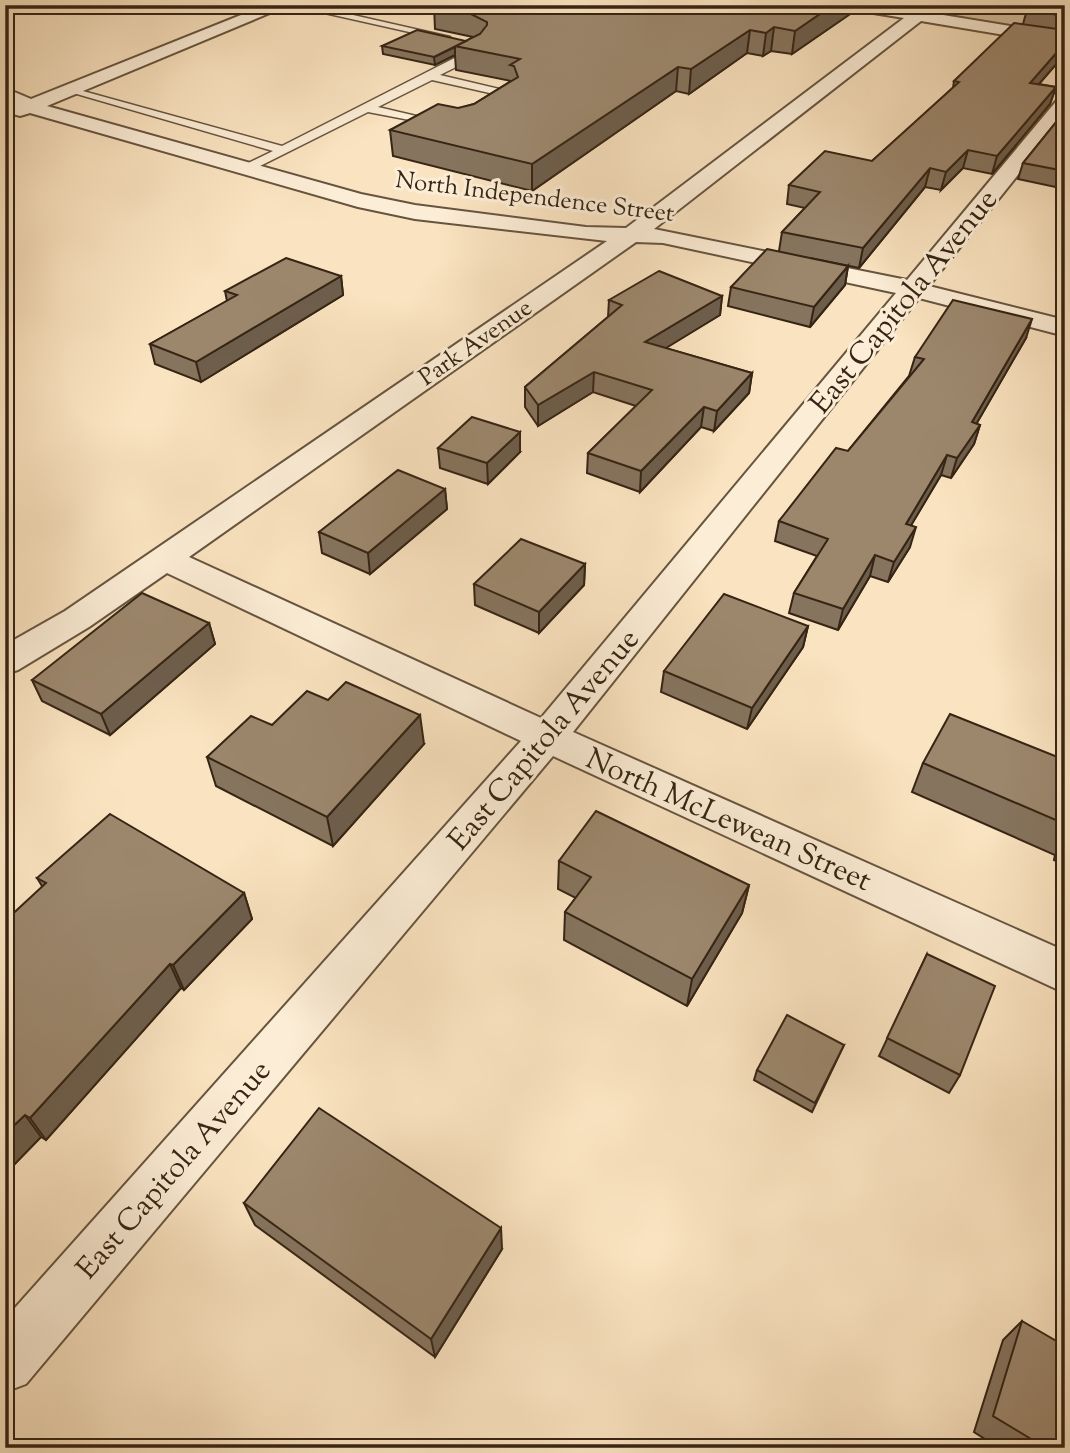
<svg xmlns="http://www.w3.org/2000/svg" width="1070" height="1453" viewBox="0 0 1070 1453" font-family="'Sorts Mill Goudy',serif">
  <rect width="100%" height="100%" fill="#fae3c0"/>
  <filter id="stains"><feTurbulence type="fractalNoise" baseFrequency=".00286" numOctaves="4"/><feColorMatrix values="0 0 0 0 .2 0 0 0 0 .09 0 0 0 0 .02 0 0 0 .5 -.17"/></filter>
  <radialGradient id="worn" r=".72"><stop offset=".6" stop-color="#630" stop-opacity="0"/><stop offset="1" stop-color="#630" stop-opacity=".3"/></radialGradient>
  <!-- green -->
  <path fill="#d9c3a3" stroke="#88745c" stroke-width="2" d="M952,5H1065V36L940,15Z"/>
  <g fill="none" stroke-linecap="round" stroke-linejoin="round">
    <!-- service casing -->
    <g stroke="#67543f" stroke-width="3">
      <g id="service">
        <path d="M289,5H309L450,37L445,40Z"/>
        <path d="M480,45L485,48L480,55L440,75L512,92L516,101L506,108L496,106L504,100L503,96L432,80L378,107L446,123V127L368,112L246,173L240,169L242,166L273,151L63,90L72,88L282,146Z"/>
      </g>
    </g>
    <!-- minor casing -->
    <g stroke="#67543f" stroke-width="4">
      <path id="minor" d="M266,5H289L47,106L361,194L415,205L586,227L626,228L904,18L855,10L847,5H885L914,10L921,5H939L931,13L1065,35V45L921,21L654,229L907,280L1058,99L1065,97V116L929,286L1065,320V336L919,298L573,732L1065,951V993L553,756L26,1384L5,1392V1319L521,741L167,573L89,627L18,670L5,674V645L65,611L607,241L415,219L358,207L30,113L20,116L13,114L10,110L15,105L5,101V88L31,99ZM636,242L663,243L896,293L541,718L189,557Z"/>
    </g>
    <!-- service -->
    <use href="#service" fill="#fcedd6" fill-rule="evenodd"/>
    <!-- minor -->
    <use href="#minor" fill="#fcedd6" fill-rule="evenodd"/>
  </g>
  <!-- wall -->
  <g fill="#86745e" stroke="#362414" stroke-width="2">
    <path d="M436,5H854L853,12L792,54L771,51L763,56L747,53L689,94L676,91L532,191L393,156L390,130L474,104L511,81L456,70L455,55L435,65L383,54L382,46L466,41L473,37L435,29L434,6Z"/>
    <path d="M1065,5V54L1039,84L1056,87L1050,104L992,174L963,168L941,190L925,187L859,268L810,258L848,266L845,285L810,327L728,306L731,287L779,251L782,232L805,208L787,204L789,185L872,161L953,88L954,81L1023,24L1027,10Z"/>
    <path d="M1065,111V189L1018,179L1023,163Z"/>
    <path d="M341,276L343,295L201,382L155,364L150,344L227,301L225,291Z"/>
    <path d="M722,296L720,315L665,348L752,373L749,393L714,431L701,427L640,492L587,473L588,453L636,406L593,392L538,426L525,407V387L608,317L609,300Z"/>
    <path d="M1026,338L976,424L980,425L974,444L951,478L941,475L911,525L910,547L888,582L870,576L838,630L789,613L794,593L817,556L775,541L779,521L848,451L909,376L915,357Z"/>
    <path d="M438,448L520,452L488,484L440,468Z"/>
    <path d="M445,489L447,509L370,574L322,553L319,532Z"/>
    <path d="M585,564L584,585L539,633L475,605L474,584Z"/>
    <path d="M209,623L215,644L110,735L42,701L32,680Z"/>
    <path d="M808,626L803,647L747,729L661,692L664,671Z"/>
    <path d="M272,725L424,744L333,846L216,786L207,757Z"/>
    <path d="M1065,760V864L1054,860L1055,855L912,792L923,763Z"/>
    <path d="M559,861L749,885L742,913L687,1006L564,940L565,912L576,898L558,889Z"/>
    <path d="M37,878L244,893L252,919L184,990L181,988L46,1140L41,1137L5,1174L42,886Z"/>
    <path d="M927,954L960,1075L949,1093L879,1056Z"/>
    <path d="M844,1045L812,1112L754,1080L757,1070Z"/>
    <path d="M244,1203L502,1249L435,1357L255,1225Z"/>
    <path d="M1022,1321L1065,1448H999L974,1432L1003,1340Z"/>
  </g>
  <!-- shaded-wall -->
  <g fill="#6d5e4c" stroke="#362414" stroke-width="2">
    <path d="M833,5H854L853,12L792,54L795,31Z"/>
    <path d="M774,27L771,51L763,56L766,33Z"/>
    <path d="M750,30L747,53L689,94L691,69Z"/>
    <path d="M1065,43V54L1025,100L1030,83Z"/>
    <path d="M455,47V55L435,65L434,57Z"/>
    <path d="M678,67L676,91L532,191V164Z"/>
    <path d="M1056,87L1050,104L992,174L997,156Z"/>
    <path d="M968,150L963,168L941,190L946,172Z"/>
    <path d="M930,168L925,187L859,268L863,248Z"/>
    <path d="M848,266L845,285L810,327L814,307Z"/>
    <path d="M341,276L343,295L201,382L196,362Z"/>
    <path d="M722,296L720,315L643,362L645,342Z"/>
    <path d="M1032,319L1026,338L966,442L972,422Z"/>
    <path d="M594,372L593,392L538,426V405Z"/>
    <path d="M752,373L749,393L714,431L717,411Z"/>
    <path d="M704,407L701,427L640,492L641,471Z"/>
    <path d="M980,425L974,444L951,478L957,458Z"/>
    <path d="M520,432V452L488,484L487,463Z"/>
    <path d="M947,455L941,475L900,544L906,524Z"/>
    <path d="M445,489L447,509L370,574L368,553Z"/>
    <path d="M916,527L910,547L888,582L894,562Z"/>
    <path d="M875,555L870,576L838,630L843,609Z"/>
    <path d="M585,564L584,585L539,633V612Z"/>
    <path d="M209,623L215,644L110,735L101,714Z"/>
    <path d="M808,626L803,647L747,729L752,708Z"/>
    <path d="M420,715L424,744L333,846L327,817Z"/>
    <path d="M749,885L742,913L687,1006L692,979Z"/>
    <path d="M244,893L252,919L184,990L173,965Z"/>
    <path d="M170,964L181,988L46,1140L30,1118Z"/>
    <path d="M25,1115L41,1137L5,1174V1134Z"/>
    <path d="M501,1228L502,1249L435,1357L431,1339Z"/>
  </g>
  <!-- building -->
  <g fill="#9c876d" stroke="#362414" stroke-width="2">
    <path d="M436,5H833L795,31L774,27L766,33L750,30L691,69L678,67L532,164L390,130L438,104L458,108L474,104L518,77L514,66L510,65L520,59L455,46L480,34L487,25V22L471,14L434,6Z"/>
    <path d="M1031,5H1065V16L1027,10Z"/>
    <path d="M1014,23L1065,30V43L1030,83L1056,87L997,156L968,150L946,172L930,168L863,248L782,232L820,192L789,185L825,151L872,161L959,82L954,81Z"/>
    <path d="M417,30L466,41L434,57L382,46Z"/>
    <path d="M1065,111V171L1023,163Z"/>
    <path d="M767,249L848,266L814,307L731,287Z"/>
    <path d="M286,258L341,276L196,362L150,344L237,295L225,291Z"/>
    <path d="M659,271L722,296L645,342L752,373L717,411L704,407L641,471L588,453L652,390L594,372L538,405L525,387L622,305L609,300Z"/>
    <path d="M953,300L1032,319L972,422L980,425L957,458L947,455L906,524L916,527L894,562L875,555L843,609L794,593L828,539L779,521L836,448L848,451L924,359L915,357Z"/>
    <path d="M472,417L520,432L487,463L438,448Z"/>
    <path d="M398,470L445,489L368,553L319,532Z"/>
    <path d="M521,539L585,564L539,612L474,584Z"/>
    <path d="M142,593L209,623L101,714L32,680Z"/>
    <path d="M724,594L808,626L752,708L664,671Z"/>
    <path d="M346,682L420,715L327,817L207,757L251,716L272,725L307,691L328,700Z"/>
    <path d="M950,714L1065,760V824L923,763Z"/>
    <path d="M596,811L749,885L692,979L565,912L591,877L559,861Z"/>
    <path d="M110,814L244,893L173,965L170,964L30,1118L25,1115L5,1134V921L46,883L37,878Z"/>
    <path d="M927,954L995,986L960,1075L887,1038Z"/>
    <path d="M787,1015L844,1045L815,1103L757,1070Z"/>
    <path d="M319,1108L501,1228L431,1339L244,1203Z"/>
    <path d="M1022,1321L1065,1346V1448H1046L993,1416Z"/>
    <path d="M388,1442L395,1448H385Z"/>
  </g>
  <g text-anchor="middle" stroke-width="6" stroke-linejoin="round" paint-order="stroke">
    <!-- far-street labels -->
    <g font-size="24" fill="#362414" stroke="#fcedd6">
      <text transform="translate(535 196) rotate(7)" y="8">North Independence Street</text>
      <text transform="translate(475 342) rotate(-35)" y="8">Park Avenue</text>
    </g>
    <!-- street labels -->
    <g font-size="30" fill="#362414" stroke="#fcedd6">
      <text transform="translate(903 301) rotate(-51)" y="10">East Capitola Avenue</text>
      <text transform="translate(543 739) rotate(-50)" y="10">East Capitola Avenue</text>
      <text transform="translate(729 819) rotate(24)" y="10">North McLewean Street</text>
      <text transform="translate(173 1169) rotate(-49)" y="10">East Capitola Avenue</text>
    </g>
  </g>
  <!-- margin -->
  <rect width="1070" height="1453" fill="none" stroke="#fae3c0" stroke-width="28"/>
  <rect x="7" y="7" width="1056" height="1439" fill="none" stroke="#362414" stroke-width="3.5"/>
  <rect x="14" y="14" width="1042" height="1425" fill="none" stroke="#362414" stroke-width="2"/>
  <rect width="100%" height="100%" filter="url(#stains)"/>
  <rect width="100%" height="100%" fill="url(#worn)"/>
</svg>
